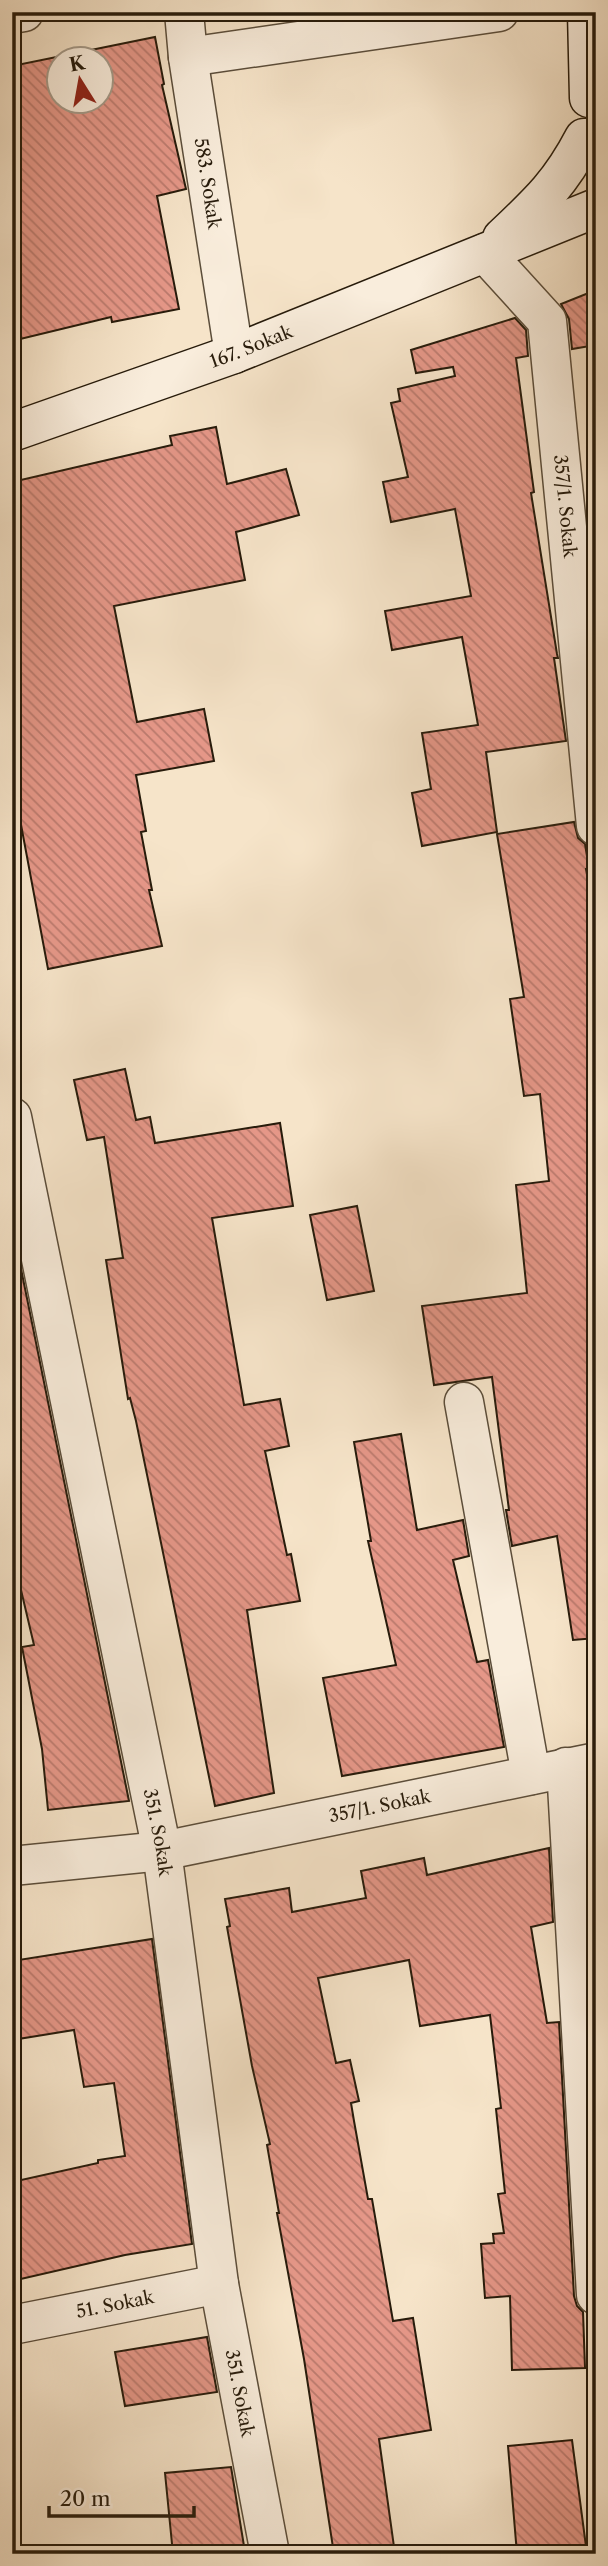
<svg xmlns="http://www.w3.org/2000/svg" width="608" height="2566" viewBox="0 0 608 2566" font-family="'Libre Caslon Text',serif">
  <defs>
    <pattern id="building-back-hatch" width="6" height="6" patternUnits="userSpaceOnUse" patternTransform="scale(1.75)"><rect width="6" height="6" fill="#e59788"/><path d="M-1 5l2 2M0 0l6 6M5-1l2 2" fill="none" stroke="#ba7a6d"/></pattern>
  </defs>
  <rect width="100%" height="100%" fill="#f6e4c9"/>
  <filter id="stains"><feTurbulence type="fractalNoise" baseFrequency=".00286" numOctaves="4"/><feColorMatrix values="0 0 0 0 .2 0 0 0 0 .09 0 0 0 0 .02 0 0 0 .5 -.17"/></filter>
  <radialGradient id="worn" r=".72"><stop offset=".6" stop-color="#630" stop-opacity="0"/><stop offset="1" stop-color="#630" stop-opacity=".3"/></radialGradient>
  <!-- building -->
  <g fill="url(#building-back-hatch)" stroke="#271b0b" stroke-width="2" fill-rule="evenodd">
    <path d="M155,37L164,84L162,85L186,189L157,196L179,309L112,322L111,317L12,341V66ZM60,60H102V102H60Z"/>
    <path d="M596,290V345L572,349L569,319L561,304Z"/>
    <path d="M515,318L526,330L528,356L516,358L534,492L531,493L557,654L558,658H554L566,741L486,752L497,832L422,846L412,793L431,789L422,733L478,725L462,637L392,650L385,611L471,596L455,509L391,522L383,482L408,477L391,403L400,401L398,389L455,376L453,367L416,373L411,350Z"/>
    <path d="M216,427L227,484L286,469L299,515L236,532L245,580L114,606L137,722L204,709L214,761L136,775L146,831L141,832L152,890H149L162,946L48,969L16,798L12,799V482L172,445L170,436Z"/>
    <path d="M574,822L578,838L585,844L589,868L586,869L596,926V1638L573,1640L557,1536L512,1546L506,1510H509L492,1377L434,1385L422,1306L527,1293L516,1185L549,1181L540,1094L524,1096L510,999L524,997L497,834Z"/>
    <path d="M125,1069L136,1120L150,1117L155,1143L280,1123L293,1206L212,1218L244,1405L280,1399L289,1446L265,1451L287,1555L291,1554L300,1601L247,1610L274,1793L215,1806L136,1421L130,1398L128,1399L106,1260L123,1258L104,1137L87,1140L74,1080Z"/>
    <path d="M357,1206L374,1291L327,1300L310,1215Z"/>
    <path d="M18,1254L129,1801L48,1810L42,1749L22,1647L34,1645L12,1552V1255Z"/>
    <path d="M401,1434L417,1530L463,1520L469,1556L453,1560L477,1662L488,1660L504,1747L342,1776L323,1678L396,1665L368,1541H371L354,1442Z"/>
    <path d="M549,1848L553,1922L531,1927L547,2023L559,2022L574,2296L577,2306L583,2312L585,2368L512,2370L510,2296L485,2298L481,2244L494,2243L493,2234L504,2233L498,2194L505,2193L496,2109L501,2108L490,2015L420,2026L409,1960L318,1978L336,2063L350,2060L359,2101L351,2103L354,2121L368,2199H372L393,2321L413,2318L431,2430L379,2439L395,2554H334L304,2359L277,2213H279L267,2145L270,2144L252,2066L227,1927L230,1926L225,1899L289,1888L292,1912L366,1898L361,1871L424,1858L427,1875Z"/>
    <path d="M152,1939L192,2244L125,2255L12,2281V2182L98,2163V2160L125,2156L114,2083L84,2087L74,2030L12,2040V1961Z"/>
    <path d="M207,2337L217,2392L125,2406L115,2352Z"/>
    <path d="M572,2440L587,2554H517L508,2446Z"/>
    <path d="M231,2467L245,2552L173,2554L165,2473Z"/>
  </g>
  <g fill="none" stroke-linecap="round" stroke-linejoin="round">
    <!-- street casing -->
    <g stroke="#5b4d3a" stroke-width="41">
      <g id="street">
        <path id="s1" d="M184,12L188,57L234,354"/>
        <path d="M12,14L24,12"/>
        <path d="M188,57L499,12"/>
        <path id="s2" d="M485,253L547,321L596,826"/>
        <path id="s3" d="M12,1117L162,1851L219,2284L270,2554"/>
        <path d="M464,1402L531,1775"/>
        <path d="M566,1767L596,2295"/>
        <path id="s4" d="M12,1866L162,1851L596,1762"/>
        <path id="s5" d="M12,2325L219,2284"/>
      </g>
    </g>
    <!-- secondary casing -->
    <g stroke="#271b0b" stroke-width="41">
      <g id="secondary">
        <path d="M587,12L589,98"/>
        <path d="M502,238C539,203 560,184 584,138"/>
        <path id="s6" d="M12,432L234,354L596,208"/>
      </g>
    </g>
    <!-- street -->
    <use href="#street" stroke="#f9eddc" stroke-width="38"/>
    <!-- secondary -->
    <use href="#secondary" stroke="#f9eddc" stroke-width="38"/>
  </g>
  <g text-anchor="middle" stroke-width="6" stroke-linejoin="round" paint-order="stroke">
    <!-- street labels -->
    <g font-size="18" fill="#271b0b" stroke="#f9eddc">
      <text dy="6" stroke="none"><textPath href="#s1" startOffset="173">583. Sokak</textPath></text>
      <text dy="6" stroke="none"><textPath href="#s6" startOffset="254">167. Sokak</textPath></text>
      <text dy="6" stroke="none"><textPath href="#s2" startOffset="278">357/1. Sokak</textPath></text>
      <text dy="6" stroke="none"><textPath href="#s4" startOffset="373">357/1. Sokak</textPath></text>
      <text dy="6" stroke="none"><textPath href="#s3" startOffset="730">351. Sokak</textPath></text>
      <text dy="6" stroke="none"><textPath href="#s5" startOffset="105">51. Sokak</textPath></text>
      <text dy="6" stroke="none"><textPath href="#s3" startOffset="1297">351. Sokak</textPath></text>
    </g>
  </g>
  <!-- margin -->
  <rect width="608" height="2566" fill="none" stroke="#f6e4c9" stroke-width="42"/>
  <rect x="14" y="14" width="580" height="2538" fill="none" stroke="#271b0b" stroke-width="3.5"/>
  <rect x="21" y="21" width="566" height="2524" fill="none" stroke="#271b0b" stroke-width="2"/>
  <!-- north arrow -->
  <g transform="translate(80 80) rotate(349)"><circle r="33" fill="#f9eddc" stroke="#a59988" stroke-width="2"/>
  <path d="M0-5L12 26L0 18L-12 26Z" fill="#8f2418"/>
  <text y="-10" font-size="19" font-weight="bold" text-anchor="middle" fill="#271b0b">K</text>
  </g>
  <!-- scale -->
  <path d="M49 2506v10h145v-10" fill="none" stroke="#271b0b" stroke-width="3.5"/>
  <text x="60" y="2506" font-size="21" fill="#271b0b" stroke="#f9eddc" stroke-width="5" paint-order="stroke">20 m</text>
  <rect width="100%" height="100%" filter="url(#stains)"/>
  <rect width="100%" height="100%" fill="url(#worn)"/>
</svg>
